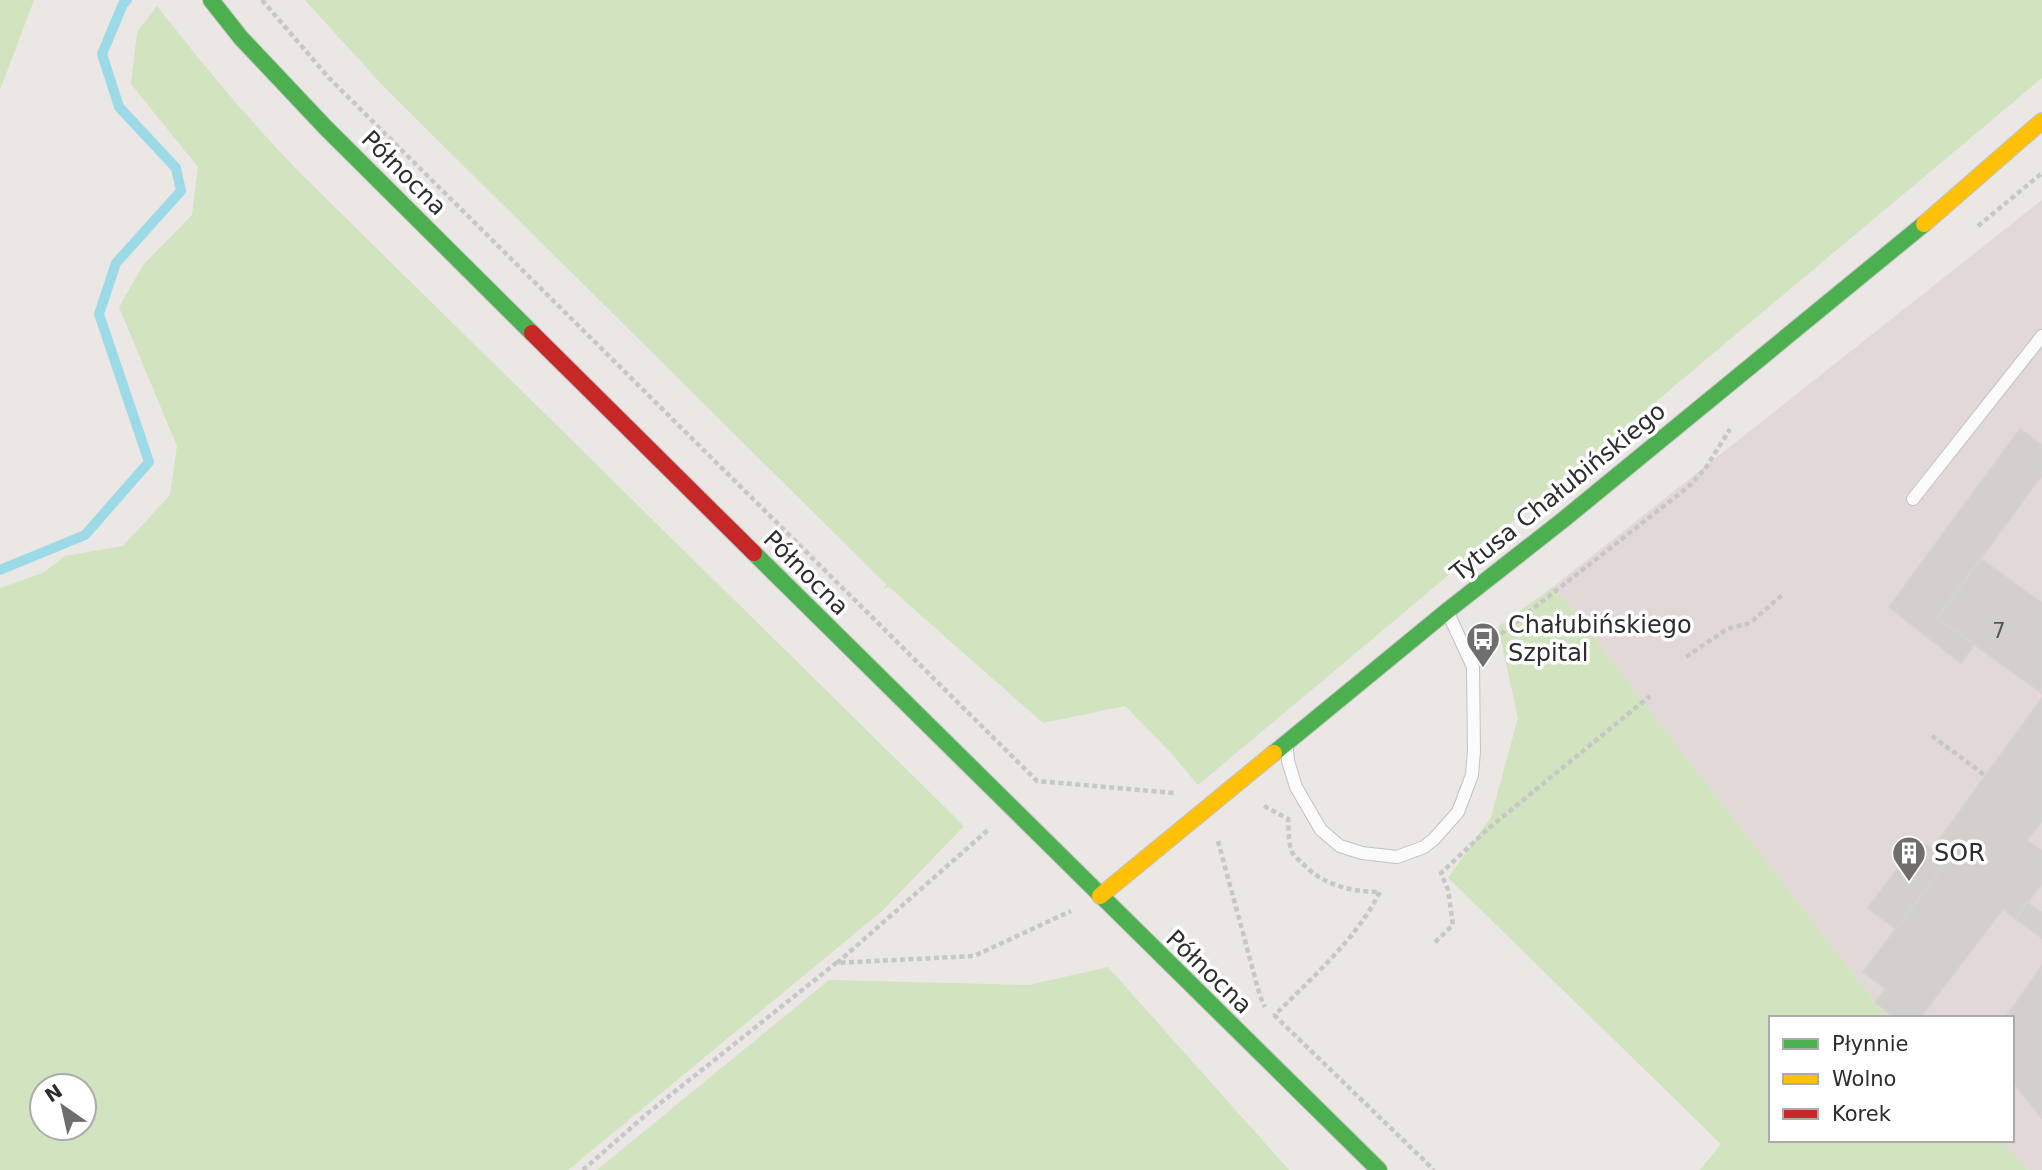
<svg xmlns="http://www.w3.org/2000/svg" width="2042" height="1170" viewBox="0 0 2042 1170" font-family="'DejaVu Sans',sans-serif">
  <rect width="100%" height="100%" fill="#eae7e4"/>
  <!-- medical -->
  <path fill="#e3d8d8" d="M2042,200V1170H2028L2001,1140H2012V1018H1889L1875,1002L1554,586Z"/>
  <!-- green -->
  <g fill="#d1e3bf" fill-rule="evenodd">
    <path d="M0,0H34L0,90Z"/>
    <path d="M305,0H2042V78L1198,785L1172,754L1125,706L1043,723L889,587L883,589L887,585L384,87Z"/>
    <path d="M157,6C203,65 248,119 300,173L964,826L882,911L568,1170H0V588L43,573L65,556L123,546L170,495L177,446L119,307L144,264L192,215L198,167L131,84L137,32ZM42,1086H84V1128H42Z"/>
    <path d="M1554,586L1875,1002L1889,1018H1771V1140H2001L2028,1170H1700L1721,1144L1448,878L1491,817L1518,718L1498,627Z"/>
    <path d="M1108,967L1289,1170H597L829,980L1029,985Z"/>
  </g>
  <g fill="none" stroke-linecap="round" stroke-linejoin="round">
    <!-- stream -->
    <path stroke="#9cdae7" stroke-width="10" d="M0,570L85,535L149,462L99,314L116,263L181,191L176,168L119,107L102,54L123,4L127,0"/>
  </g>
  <!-- building -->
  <g fill="#d2cfcd" stroke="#d5d3d0" stroke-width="2">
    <path d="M2020,429L2042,445V475L1937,618L1975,644L1961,663L1889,607Z"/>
    <path d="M1981,559L2042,603V693L1937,618Z"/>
    <path d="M2042,698V821L2027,840L2042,851V883L2016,919L2003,909L1920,1018H1895L1875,1002L1886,989L1863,972L1949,858L1933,848Z"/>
    <path d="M1916,844L1927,845L1949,858L1896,929L1868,908Z"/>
    <path d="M2027,902L2042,913V938L2016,919Z"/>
    <path d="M2042,966V1118L2012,1081V1018H2005Z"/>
  </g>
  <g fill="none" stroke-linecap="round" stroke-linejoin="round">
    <!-- lane casing -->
    <g stroke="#c3c2c2" stroke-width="14">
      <g id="lane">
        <path d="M1913,499L2042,336"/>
        <path d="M1287,748L1288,761L1296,787L1321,830L1340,846L1362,853L1397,857L1424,847L1434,839L1458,812L1472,775L1474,751L1473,667L1448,613"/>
      </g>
    </g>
    <!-- fast casing -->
    <g stroke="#c3c2c2" stroke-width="18">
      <g id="fast">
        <path d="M211,0L241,38L326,128L532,333"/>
        <path d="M754,553L1379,1170"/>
        <path d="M1274,753L1447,611L1563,520L1924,224"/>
      </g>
    </g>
    <!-- slow casing -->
    <g stroke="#c3c2c2" stroke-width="18">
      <g id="slow">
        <path d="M1924,224L2042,121"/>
        <path d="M1100,896L1274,753"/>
      </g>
    </g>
    <!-- jam casing -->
    <g stroke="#c3c2c2" stroke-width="18">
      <path id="jam" d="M532,333L754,553"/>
    </g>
    <!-- path -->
    <g stroke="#c7c7c7" stroke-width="4.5" stroke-dasharray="5 3.5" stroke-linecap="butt">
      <path d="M262,0L329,78L1037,781L1174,793"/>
      <path d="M1978,226L2042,173"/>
      <path d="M1486,641L1493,640L1688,487L1705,469L1730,429"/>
      <path d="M1686,657L1727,629L1750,623L1782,595"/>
      <path d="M1932,736L1986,776"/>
      <path d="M1264,806L1288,819C1289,829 1288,843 1292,852C1294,856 1300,861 1303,864C1323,885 1352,892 1380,892C1355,941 1312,977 1274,1016"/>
      <path d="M1218,841L1260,996L1265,1007"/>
      <path d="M1435,942L1453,925L1448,890L1441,873L1489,828L1650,696"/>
      <path d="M837,963L988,830"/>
      <path d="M1274,1015L1434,1170"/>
      <path d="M583,1170L648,1113L836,963L974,956L1071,911"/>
    </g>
    <!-- lane -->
    <use href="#lane" stroke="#fcfbfb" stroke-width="12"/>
    <!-- fast -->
    <use href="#fast" stroke="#4caf50" stroke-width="16"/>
    <!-- slow -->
    <use href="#slow" stroke="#ffc107" stroke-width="16"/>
    <!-- jam -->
    <use href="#jam" stroke="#c62828" stroke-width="16"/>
  </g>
  <!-- icons -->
  <defs>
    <g id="bus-pin" transform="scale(1.75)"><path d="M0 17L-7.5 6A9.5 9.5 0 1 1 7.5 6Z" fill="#6f6e6d" stroke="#fff"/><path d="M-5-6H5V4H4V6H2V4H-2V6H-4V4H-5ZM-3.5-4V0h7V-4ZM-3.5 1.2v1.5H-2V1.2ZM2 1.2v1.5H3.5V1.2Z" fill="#fff"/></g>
    <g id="building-pin" transform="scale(1.75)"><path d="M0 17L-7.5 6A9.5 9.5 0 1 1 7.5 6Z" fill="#6f6e6d" stroke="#fff"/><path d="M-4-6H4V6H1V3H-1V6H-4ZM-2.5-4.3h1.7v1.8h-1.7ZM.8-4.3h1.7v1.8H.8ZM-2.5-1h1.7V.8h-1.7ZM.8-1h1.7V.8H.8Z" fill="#fff"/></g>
  </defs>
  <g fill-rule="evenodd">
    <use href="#bus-pin" x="1483" y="639"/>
    <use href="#building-pin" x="1909" y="853"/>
  </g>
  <g text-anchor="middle" stroke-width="7" stroke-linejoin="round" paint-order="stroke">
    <!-- number labels -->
    <g font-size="21" fill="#575656">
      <text x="1999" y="638">7</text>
    </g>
    <!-- street labels -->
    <g font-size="24" fill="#2d2d2d" stroke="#fff">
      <text transform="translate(404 173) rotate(45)" y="8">Północna</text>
      <text transform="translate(1558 492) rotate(-39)" y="8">Tytusa Chałubińskiego</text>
      <text transform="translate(806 573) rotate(45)" y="8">Północna</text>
      <text transform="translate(1209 972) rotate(44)" y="8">Północna</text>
    </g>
    <!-- poi labels -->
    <g font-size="24" fill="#2d2d2d" stroke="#fff" text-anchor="start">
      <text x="1508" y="633">Chałubińskiego<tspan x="1508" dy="28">Szpital</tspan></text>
      <text x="1934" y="861">SOR</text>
    </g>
  </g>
  <!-- legend -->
  <rect x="1769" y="1016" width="245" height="126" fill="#ffffff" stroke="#ababab" stroke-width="2"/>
  <rect x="1783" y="1039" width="35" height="10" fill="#4caf50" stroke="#ababab" stroke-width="2"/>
  <text x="1832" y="1051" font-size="21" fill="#2d2d2d">Płynnie</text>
  <rect x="1783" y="1074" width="35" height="10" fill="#ffc107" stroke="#ababab" stroke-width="2"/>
  <text x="1832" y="1086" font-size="21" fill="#2d2d2d">Wolno</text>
  <rect x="1783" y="1109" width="35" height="10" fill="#c62828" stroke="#ababab" stroke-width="2"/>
  <text x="1832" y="1121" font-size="21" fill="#2d2d2d">Korek</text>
  <!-- north arrow -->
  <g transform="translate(63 1107) rotate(326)"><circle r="33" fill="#ffffff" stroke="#ababab" stroke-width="2"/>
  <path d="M0-5L12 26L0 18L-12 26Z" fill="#6f6e6d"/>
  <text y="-10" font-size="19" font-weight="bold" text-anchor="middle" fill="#2d2d2d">N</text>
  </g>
</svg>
